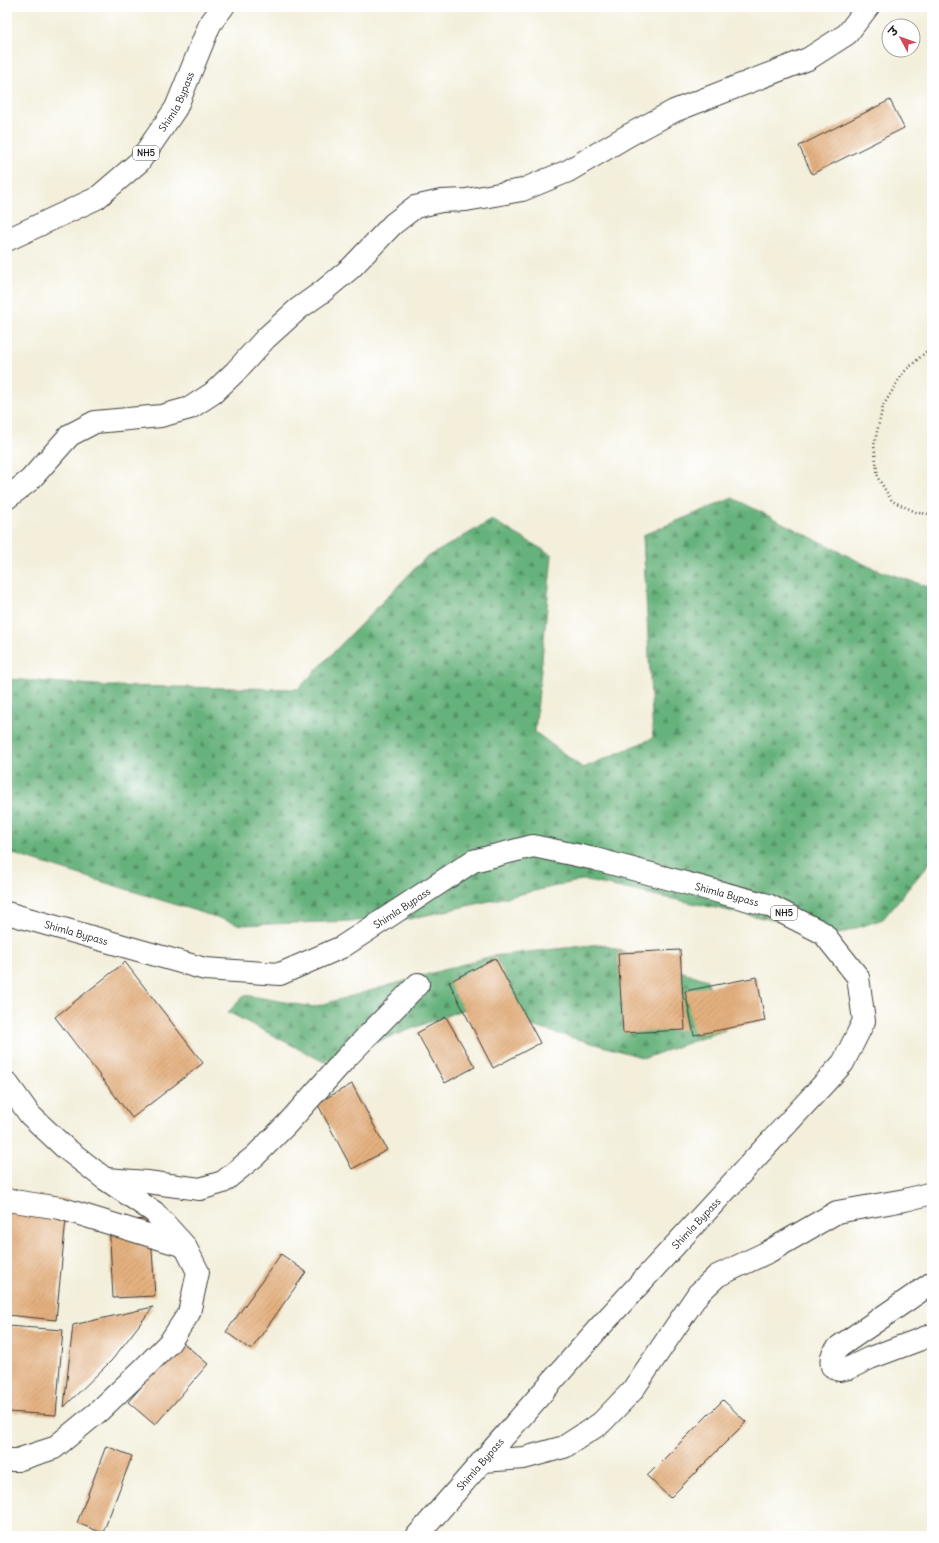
<svg xmlns="http://www.w3.org/2000/svg" width="939" height="1543" viewBox="0 0 939 1543" font-family="Delius,'Playpen Sans Deva',sans-serif">
  <defs>
    <pattern id="forest-firs" width="22" height="20" patternUnits="userSpaceOnUse"><rect width="22" height="20" fill="#66b27b"/><path d="M5 1l3.5 6h-7zM16 11l3.5 6h-7z" fill="#539064"/></pattern>
    <pattern id="building-hatch" width="6" height="6" patternUnits="userSpaceOnUse"><rect width="6" height="6" fill="#e4b07f"/><path d="M-1 1l2-2M0 6l6-6M5 7l2-2" fill="none" stroke="#c3976d"/></pattern>
  </defs>
  <rect width="100%" height="100%" fill="#fff"/>
  <filter id="ink" filterUnits="userSpaceOnUse"><feTurbulence type="fractalNoise" baseFrequency=".025" numOctaves="2"/><feDisplacementMap in="SourceGraphic" scale="8" xChannelSelector="R" yChannelSelector="G"/><feConvolveMatrix kernelMatrix="1 2 1 2 8 2 1 2 1" color-interpolation-filters="sRGB"/></filter>
  <filter id="wash" filterUnits="userSpaceOnUse"><feTurbulence type="fractalNoise" baseFrequency=".012" numOctaves="4" result="noise"/><feDisplacementMap in="SourceGraphic" scale="16" xChannelSelector="R" yChannelSelector="G"/><feGaussianBlur stdDeviation="0.9" result="paint"/><feColorMatrix in="noise" values="0 0 0 0 0 0 0 0 0 0 0 0 0 0 0 0 0 1.4 0 .05"/><feComposite in="paint" operator="in"/></filter>
  <g filter="url(#wash)">
    <rect width="100%" height="100%" fill="#f3efdb"/>
    <!-- forest -->
    <g fill="url(#forest-firs)" stroke="#41674c">
      <path d="M733,498L872,568L932,588V860L883,919L839,934L583,880L409,919L241,925L7,852V679L109,686L298,689L424,559L492,520L552,555L535,732L583,768L653,738L643,535Z"/>
      <path d="M601,944L707,980L725,1030L645,1058L467,1008L324,1062L228,1012L245,995L313,1007L492,956Z"/>
    </g>
    <g id="blocks">
      <!-- building -->
      <g fill="url(#building-hatch)">
        <path d="M890,100L904,128L812,174L799,146Z"/>
        <path d="M680,950L685,1030L623,1033L618,953Z"/>
        <path d="M495,958L540,1043L493,1068L449,982Z"/>
        <path d="M125,962L203,1063L132,1118L55,1017Z"/>
        <path d="M757,977L765,1021L694,1035L685,991Z"/>
        <path d="M446,1017L475,1067L445,1083L417,1033Z"/>
        <path d="M352,1084L387,1150L352,1169L317,1103Z"/>
        <path d="M7,1194L68,1199L56,1320L7,1315Z"/>
        <path d="M150,1219L155,1296L113,1298L109,1221Z"/>
        <path d="M281,1254L306,1272L251,1350L226,1332Z"/>
        <path d="M153,1307L112,1360L64,1407L73,1325Z"/>
        <path d="M7,1326L63,1330L56,1415L7,1412Z"/>
        <path d="M181,1341L208,1364L155,1425L128,1402Z"/>
        <path d="M723,1400L746,1422L670,1498L647,1476Z"/>
        <path d="M106,1446L132,1456L103,1533L77,1523Z"/>
      </g>
    </g>
  </g>
  <g filter="url(#ink)">
    <use href="#blocks" fill-opacity="0" stroke="#3c3c39" stroke-width="1"/>
    <g fill="none" stroke-linecap="round" stroke-linejoin="round">
      <!-- street casing -->
      <g stroke="#3c3c39" stroke-width="24">
        <g id="street">
          <path d="M7,498L30,480L70,435L95,422L161,416L190,408L213,393L235,372L266,338L298,309L322,292L351,268L393,224L415,207L441,201L466,200L522,190L568,171L629,135L674,111L808,59L847,34L868,7"/>
          <path d="M7,1083L30,1115L64,1147L105,1179L154,1212L185,1246L198,1272L189,1313L170,1342L142,1370L99,1411L54,1448L17,1460H7"/>
          <path d="M106,1179L147,1182L200,1189L223,1182L255,1156L287,1124L346,1058L418,984"/>
          <path d="M7,1200L60,1208L184,1246"/>
          <path d="M932,1283L840,1346C833,1353 830,1356 832,1366L839,1370L849,1368L870,1358L932,1335"/>
          <path d="M482,1461L524,1458L564,1447L601,1423L632,1391L698,1294L717,1276L768,1252L837,1212L905,1200L932,1193"/>
        </g>
      </g>
      <!-- highway casing -->
      <g stroke="#3c3c39" stroke-width="24">
        <g id="highway">
          <path id="s1" d="M7,240L97,198L139,162L176,108L210,24L223,7"/>
          <path id="s2" d="M7,913L205,969L280,974L342,947L473,861L533,846L595,859L768,905L823,933L858,977L864,1021L843,1063L597,1330L417,1536"/>
        </g>
      </g>
      <!-- path -->
      <path stroke="#3c3c39" stroke-width="2.5" stroke-dasharray="1 3" stroke-linecap="butt" d="M929,349L903,373L883,406L874,445L878,478L892,501L918,513L932,514"/>
      <!-- street -->
      <use href="#street" stroke="#fff" stroke-width="22"/>
      <!-- highway -->
      <use href="#highway" stroke="#fff" stroke-width="22"/>
    </g>
  </g>
  <g text-anchor="middle" stroke-width="3" stroke-linejoin="round" paint-order="stroke">
    <!-- shield labels -->
    <g fill="#fff" stroke="#606060" stroke-width="1">
      <rect x="133" y="146" width="26" height="14" rx="3"/>
      <rect x="771" y="906" width="26" height="14" rx="3"/>
    </g>
    <g font-size="9" font-weight="bold" fill="#1c1c1c">
      <text x="146" y="156">NH5</text>
      <text x="784" y="916">NH5</text>
    </g>
    <!-- street labels -->
    <g font-size="10" fill="#1c1c1c" stroke="#fff">
      <text dy="4" stroke="none"><textPath href="#s1" startOffset="226">Shimla Bypass</textPath></text>
      <text dy="4" stroke="none"><textPath href="#s2" startOffset="767">Shimla Bypass</textPath></text>
      <text dy="4" stroke="none"><textPath href="#s2" startOffset="420">Shimla Bypass</textPath></text>
      <text dy="4" stroke="none"><textPath href="#s2" startOffset="72">Shimla Bypass</textPath></text>
      <text transform="translate(696 1223) rotate(-47)" y="4">Shimla Bypass</text>
      <text transform="translate(480 1464) rotate(-49)" y="4">Shimla Bypass</text>
    </g>
  </g>
  <!-- margin -->
  <rect width="939" height="1543" fill="none" stroke="#fff" stroke-width="24"/>
  <!-- north arrow -->
  <g transform="translate(901 38) rotate(311)"><circle r="19" fill="#ffffff" stroke="#a4a4a4"/>
  <path d="M0-3L7 15L0 10L-7 15Z" fill="#d1495b"/>
  <text y="-6" font-size="11" font-weight="bold" text-anchor="middle" fill="#1c1c1c">उ</text>
  </g>
</svg>
